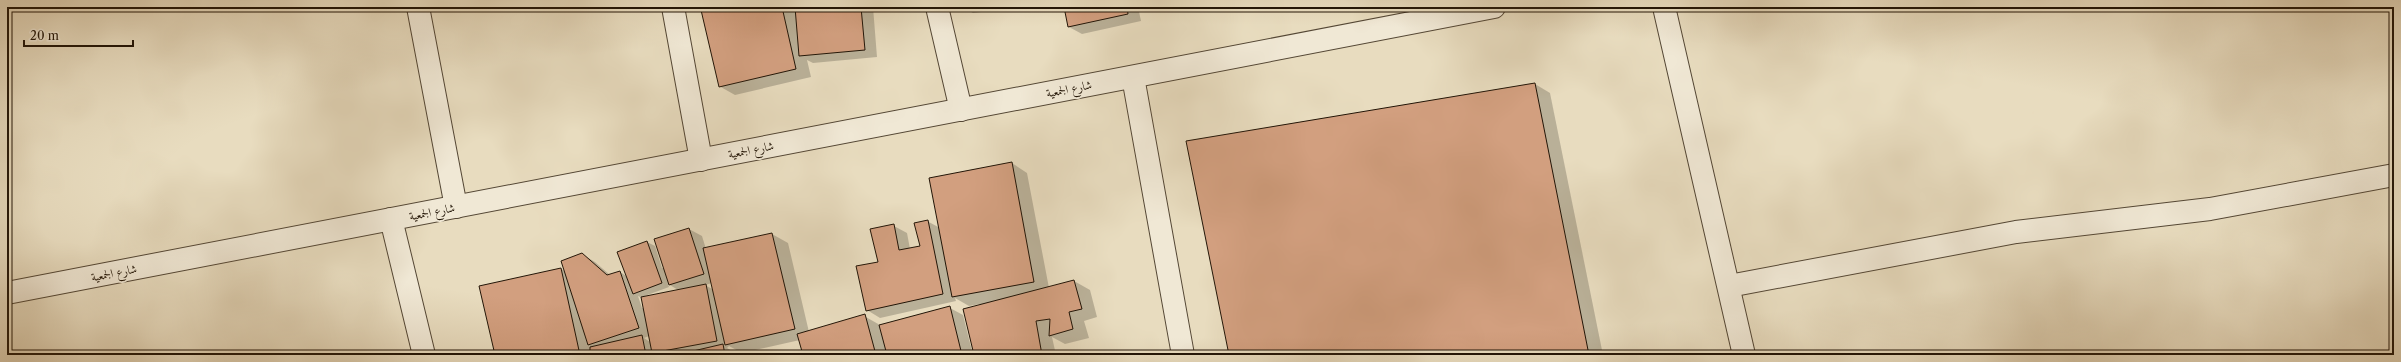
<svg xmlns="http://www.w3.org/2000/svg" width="2401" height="362" viewBox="0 0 2401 362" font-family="'Libre Caslon Text',Amiri,serif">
  <rect width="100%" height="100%" fill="#e8dcbf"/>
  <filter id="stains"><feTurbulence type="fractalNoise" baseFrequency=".005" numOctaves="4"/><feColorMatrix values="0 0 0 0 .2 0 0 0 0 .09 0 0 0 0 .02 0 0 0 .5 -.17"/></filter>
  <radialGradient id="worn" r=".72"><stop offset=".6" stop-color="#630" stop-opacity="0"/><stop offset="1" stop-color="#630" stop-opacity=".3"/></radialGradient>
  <!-- shadow -->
  <g fill="#0003" fill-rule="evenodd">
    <path d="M694,7H873L877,57L813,63L807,60L811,77L735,95L719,86L702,10Z"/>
    <path d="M962,7H1021L973,13Z"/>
    <path d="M1065,7H1138L1141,21L1082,34L1069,27Z"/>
    <path d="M1535,84L1550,93L1603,355H1230Z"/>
    <path d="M1012,163L1027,173L1049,288L1074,281L1090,290L1097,317L1084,321L1089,338L1065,344L1052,337L1056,355H976L980,304L969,306L955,298L956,301L880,318L867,310L879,263L894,226L907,233L910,249L921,246L927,221L940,228Z"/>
    <path d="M689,229L702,236L706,249L772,234L788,243L809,332L864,316L880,325L950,308L963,315L973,355H804L800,340L742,353L729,346L727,348L739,355H496L561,269L565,271L582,254L595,262L610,275L620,272L628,277L619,252L647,242L655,246L662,268H664ZM712,283L714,290L705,285ZM668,284L680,291L642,297L669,287ZM638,296L642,298L644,308H642ZM649,336L650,342L644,338Z"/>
  </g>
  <!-- building -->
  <g fill="#d29f7f" stroke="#221507">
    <path d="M713,7H782L796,69L719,87L701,10Z"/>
    <path d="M795,7H861L865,50L799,56Z"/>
    <path d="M1064,7H1127L1128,14L1068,27Z"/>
    <path d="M1535,83L1589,355H1229L1186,141Z"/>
    <path d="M1012,162L1034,282L952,297L929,178Z"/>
    <path d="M928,220L943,294L866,311L856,266L878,262L870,229L894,224L899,250L920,246L914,223Z"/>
    <path d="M689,228L704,274L669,285L654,239Z"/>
    <path d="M772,233L795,329L725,345L703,248Z"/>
    <path d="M647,241L662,283L633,294L617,252Z"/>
    <path d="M582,253L607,275L620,271L639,328L588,345L561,261Z"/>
    <path d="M561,268L580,355H495L479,286Z"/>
    <path d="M1074,280L1082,309L1069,312L1073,329L1049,336L1050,319L1036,321L1042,355H974L963,309Z"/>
    <path d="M706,284L717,341L652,353L641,297Z"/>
    <path d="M950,306L962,355H887L879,325Z"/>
    <path d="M865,314L876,355H803L797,334Z"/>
    <path d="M642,335L646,355H590V347Z"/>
    <path d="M723,344L725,355H676Z"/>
  </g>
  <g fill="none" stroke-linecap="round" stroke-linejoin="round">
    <!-- street casing -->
    <g stroke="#544735" stroke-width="24">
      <g id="street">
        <path d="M418,7L456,207"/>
        <path d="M673,7L701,160"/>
        <path d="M937,7L961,110"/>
        <path d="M1664,7L1744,355"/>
        <path d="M1133,77L1183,355"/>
        <path d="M391,219L424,355"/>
        <path d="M1729,286L2016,232L2210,209L2394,175"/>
        <path d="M7,293L1494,7"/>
      </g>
    </g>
    <!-- street -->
    <use href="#street" stroke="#f0e8d5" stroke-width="22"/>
  </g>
  <g text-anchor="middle" stroke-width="3.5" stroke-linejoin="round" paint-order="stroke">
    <!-- street labels -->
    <g font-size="12" fill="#221507" stroke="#f0e8d5">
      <text transform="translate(1069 89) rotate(-11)" y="4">شارع الجمعية</text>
      <text transform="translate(751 150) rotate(-11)" y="4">شارع الجمعية</text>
      <text transform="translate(432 212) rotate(-11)" y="4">شارع الجمعية</text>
      <text transform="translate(114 273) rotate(-11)" y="4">شارع الجمعية</text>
    </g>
  </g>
  <!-- margin -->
  <rect width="2401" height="362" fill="none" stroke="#e8dcbf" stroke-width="24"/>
  <rect x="8" y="8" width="2385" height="346" fill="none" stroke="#221507" stroke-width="2"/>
  <rect x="12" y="12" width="2377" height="338" fill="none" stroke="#221507"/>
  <!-- scale -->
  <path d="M24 40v6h109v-6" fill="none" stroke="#221507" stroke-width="2"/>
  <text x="30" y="40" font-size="12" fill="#221507" stroke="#f0e8d5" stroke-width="3" paint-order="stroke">20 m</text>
  <rect width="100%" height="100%" filter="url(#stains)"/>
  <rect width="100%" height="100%" fill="url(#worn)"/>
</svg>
